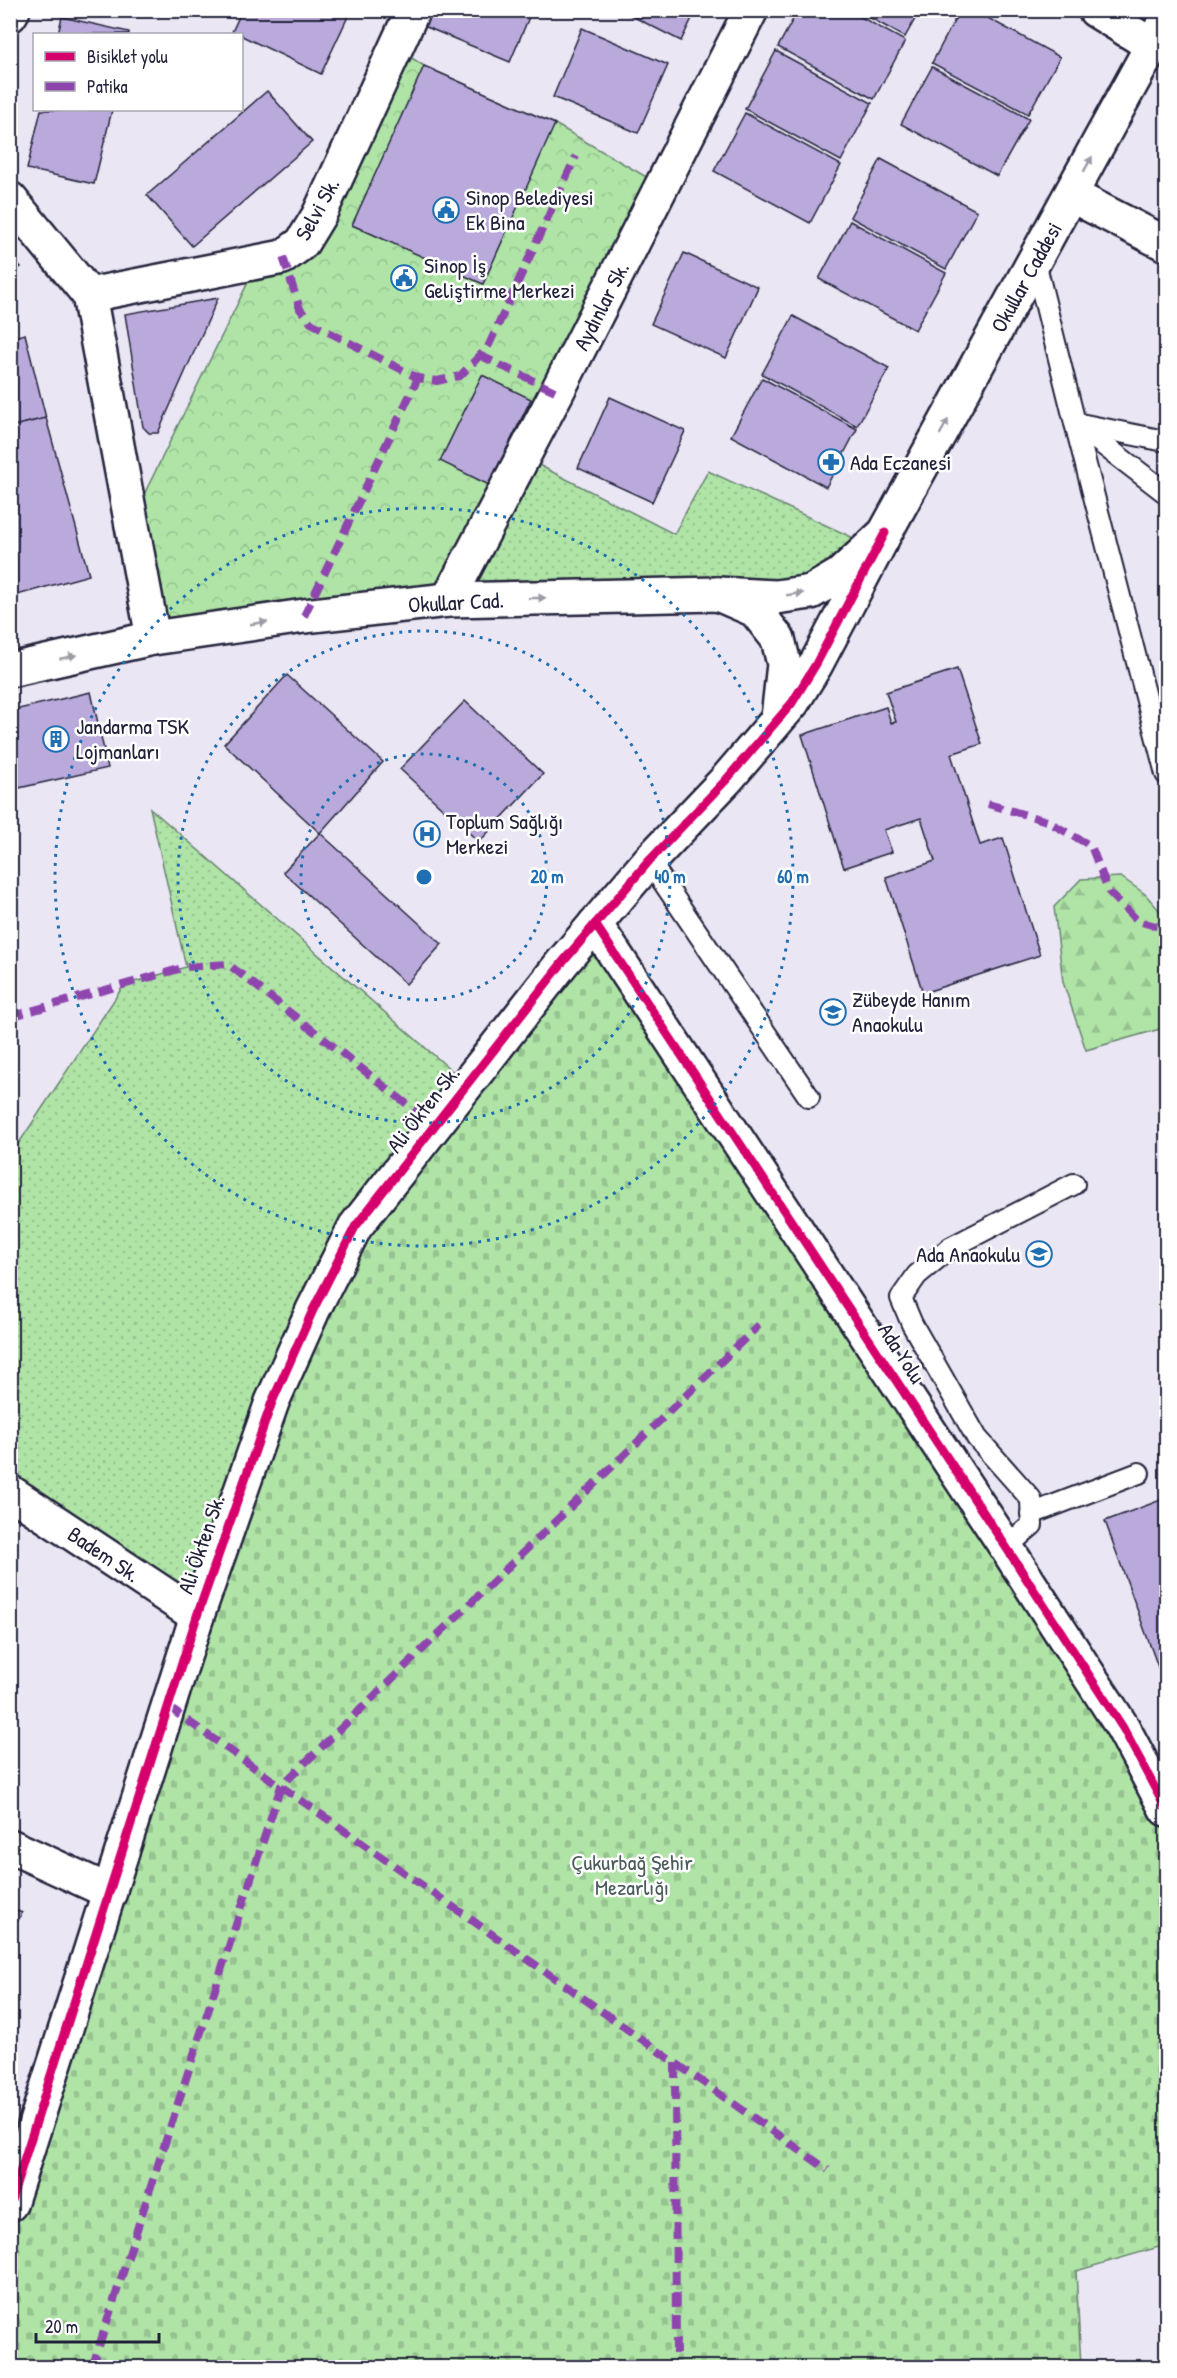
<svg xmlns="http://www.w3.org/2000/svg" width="1177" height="2378" viewBox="0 0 1177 2378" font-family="'Patrick Hand',sans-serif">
  <defs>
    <pattern id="grass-dots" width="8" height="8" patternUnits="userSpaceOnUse" patternTransform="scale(1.5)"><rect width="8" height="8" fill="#afe4a6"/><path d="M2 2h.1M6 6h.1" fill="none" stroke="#96c390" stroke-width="1.8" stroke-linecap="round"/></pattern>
    <pattern id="forest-firs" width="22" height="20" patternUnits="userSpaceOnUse" patternTransform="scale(1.5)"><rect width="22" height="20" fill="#afe4a6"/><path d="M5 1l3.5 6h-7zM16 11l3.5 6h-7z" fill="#96c390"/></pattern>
    <pattern id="cemetery-stones" width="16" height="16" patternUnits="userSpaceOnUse" patternTransform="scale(1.5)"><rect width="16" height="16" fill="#afe4a6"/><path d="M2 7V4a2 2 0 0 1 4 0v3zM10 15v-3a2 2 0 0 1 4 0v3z" fill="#96c390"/></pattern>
    <pattern id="park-crowns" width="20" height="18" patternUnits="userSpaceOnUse" patternTransform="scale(1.5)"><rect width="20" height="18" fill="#afe4a6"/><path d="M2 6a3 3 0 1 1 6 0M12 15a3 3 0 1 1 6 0" fill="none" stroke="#96c390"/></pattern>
  </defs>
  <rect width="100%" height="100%" fill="#eae6f4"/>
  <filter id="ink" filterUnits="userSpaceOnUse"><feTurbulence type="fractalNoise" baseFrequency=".0167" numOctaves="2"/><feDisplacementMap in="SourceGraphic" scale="12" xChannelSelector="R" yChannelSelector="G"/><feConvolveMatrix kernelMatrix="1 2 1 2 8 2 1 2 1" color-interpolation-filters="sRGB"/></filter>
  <g filter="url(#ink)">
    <!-- grass -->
    <g fill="url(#grass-dots)" stroke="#688370" stroke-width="1.5">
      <path d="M523,457L674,534L708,471L871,546L811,592L448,600Z"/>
      <path d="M150,808L467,1084L197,1616L11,1492V1155L124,985L186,967Z"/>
    </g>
    <!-- forest -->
    <path fill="url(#forest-firs)" stroke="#688370" stroke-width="1.5" d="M1121,877L1145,894L1166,918V1049L1160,1029L1086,1050L1063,982L1054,907L1081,879Z"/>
    <!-- cemetery -->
    <path fill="url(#cemetery-stones)" stroke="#688370" stroke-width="1.5" d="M595,924L1166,1809V2245L1076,2271L1081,2367L11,2368V2204L313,1310Z"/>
    <!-- park -->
    <path fill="url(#park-crowns)" stroke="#688370" stroke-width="1.5" d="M395,47L424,66L555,124L662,186L448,600L153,638L131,521L258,262L283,257Z"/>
    <!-- building -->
    <g fill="#b9aadb" stroke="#22223b" stroke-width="1.5">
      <path d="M242,10H351L321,74L242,36V34L232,32Z"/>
      <path d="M431,10H532L510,62L424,26Z"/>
      <path d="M620,10H696L681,41Z"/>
      <path d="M798,10H848L905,41L874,99L778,47Z"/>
      <path d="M856,10H920L905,37Z"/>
      <path d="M960,10H973L1060,57L1028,114L932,63Z"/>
      <path d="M62,17L129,32V34H58Z"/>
      <path d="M582,28L668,65L638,133L553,97Z"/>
      <path d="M776,51L872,103L841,161L745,109Z"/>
      <path d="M424,66L555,124L483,284L352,225Z"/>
      <path d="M932,67L1029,119L997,176L901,124Z"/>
      <path d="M267,91L312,142L192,246L147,195Z"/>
      <path d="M41,110H112L94,184L27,169Z"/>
      <path d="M745,113L841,165L810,223L714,171Z"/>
      <path d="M881,159L977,211L946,269L850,217Z"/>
      <path d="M850,221L946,273L915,330L819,279Z"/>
      <path d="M684,253L758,287L726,358L651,324Z"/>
      <path d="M10,256L21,267L10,276Z"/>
      <path d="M218,298L158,433H149L143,427L125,314Z"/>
      <path d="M793,316L889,368L857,426L762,374Z"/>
      <path d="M25,334L46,418L10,427V338Z"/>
      <path d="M482,375L531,399L489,485L440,461Z"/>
      <path d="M762,378L857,429L826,487L731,436Z"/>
      <path d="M610,397L685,431L652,502L578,468Z"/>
      <path d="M46,418L89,575L10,597V427Z"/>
      <path d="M957,669L982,744L951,754L980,845L1003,838L1040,955L923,993L886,877L935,861L921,818L884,830L892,852L844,868L802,735L886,707L891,723L896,722L886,692Z"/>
      <path d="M287,675L383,762L320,833L224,744Z"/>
      <path d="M91,692L108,768L10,790V711Z"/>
      <path d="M465,701L543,774L479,842L400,769Z"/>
      <path d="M320,833L442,944L406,984L283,872Z"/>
      <path d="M1166,1498V1689L1105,1521Z"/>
      <path d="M10,1908L22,1913L10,1936Z"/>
    </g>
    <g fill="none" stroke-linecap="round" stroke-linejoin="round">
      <!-- service casing -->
      <g stroke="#22223b" stroke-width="24">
        <g id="service">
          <path d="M1035,262L1075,423L1166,774"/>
          <path d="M1075,423L1166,493"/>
          <path d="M1080,424L1160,440L1166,439"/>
          <path d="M649,861L809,1097"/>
          <path d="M1031,1514L1139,1473"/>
          <path d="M1006,1547L1032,1525L1031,1499L977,1438L912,1324L901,1298L917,1275L950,1248L1074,1184"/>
        </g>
      </g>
      <!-- minor casing -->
      <g stroke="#22223b" stroke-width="38">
        <g id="minor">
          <path d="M1095,10L1153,46"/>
          <path d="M1071,195L1166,244"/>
          <path d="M10,199L89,295L153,638"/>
          <path d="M89,295L283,257L302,243L319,215L413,10"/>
          <path d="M448,600L557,392L751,10"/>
          <path d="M10,1492L197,1616"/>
          <path d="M10,1846L110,1892"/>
        </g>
      </g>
      <!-- tertiary casing -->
      <g stroke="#22223b" stroke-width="38">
        <g id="tertiary">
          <path d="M718,594L755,610L778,639L784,664L778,718"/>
          <path d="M595,924L1006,1547L1123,1728L1166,1809"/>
          <path d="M10,2204L197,1616L272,1402L313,1310L355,1227L562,963L649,861L726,780L792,703L816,664L883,537"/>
        </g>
      </g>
      <!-- secondary casing -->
      <g stroke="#22223b" stroke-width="38">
        <g id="secondary">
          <path d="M10,15L13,10"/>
          <path d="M10,670L153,638L304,616L448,600L718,594L776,597L811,592L840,575L885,533L1166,20"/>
        </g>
      </g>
      <!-- service -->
      <use href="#service" stroke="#fff" stroke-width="20"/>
      <!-- minor -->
      <use href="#minor" stroke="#fff" stroke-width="33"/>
      <!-- tertiary -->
      <use href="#tertiary" stroke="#fff" stroke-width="33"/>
      <!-- secondary -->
      <use href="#secondary" stroke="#fff" stroke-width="33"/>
      <!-- quiet -->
      <g stroke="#8e44ad" stroke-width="8" stroke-dasharray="15 8" stroke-linecap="butt">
        <path d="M283,257L300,309L311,323L418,378L437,381L460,376L488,347L576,156"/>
        <path d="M479,355L557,392"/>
        <path d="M304,616L418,378"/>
        <path d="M988,804L1047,821L1091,846L1109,892L1138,921L1166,929"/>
        <path d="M10,1017L186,967L228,964L435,1126"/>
        <path d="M168,1707L828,2170"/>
        <path d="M675,2063L676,2368"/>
        <path d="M92,2368L281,1786L759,1325"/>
      </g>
      <!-- cycleway casing -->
      <g stroke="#fff" stroke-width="13">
        <g id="cycleway">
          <path d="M595,924L1006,1547L1123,1728L1166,1809"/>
          <path d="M10,2204L197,1616L272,1402L313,1310L355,1227L562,963L649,861L726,780L792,703L816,664L885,533"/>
        </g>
      </g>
      <!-- cycleway -->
      <use href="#cycleway" stroke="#d6006c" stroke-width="9"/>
    </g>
    <!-- one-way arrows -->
    <defs><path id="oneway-solid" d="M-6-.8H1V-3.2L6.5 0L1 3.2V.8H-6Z" transform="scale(1.5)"/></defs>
    <g fill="#9c9ca7">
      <use href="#oneway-solid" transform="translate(1088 164) rotate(-61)"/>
      <use href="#oneway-solid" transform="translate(944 427) rotate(-61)"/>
      <use href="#oneway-solid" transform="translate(795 594) rotate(-8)"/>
      <use href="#oneway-solid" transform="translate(537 598) rotate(-1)"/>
      <use href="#oneway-solid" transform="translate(259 623) rotate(-8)"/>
      <use href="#oneway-solid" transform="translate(68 657) rotate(-13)"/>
    </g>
  </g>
  <!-- distance rings -->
  <g fill="none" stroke="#1f6fb2" stroke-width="3" stroke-dasharray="3 6">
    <circle cx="424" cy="877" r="123"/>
    <circle cx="424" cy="877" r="246"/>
    <circle cx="424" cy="877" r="369"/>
  </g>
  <!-- icons -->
  <defs>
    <g id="civic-ring" transform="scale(1.35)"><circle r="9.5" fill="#fff" stroke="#1f6fb2" stroke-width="1.5"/><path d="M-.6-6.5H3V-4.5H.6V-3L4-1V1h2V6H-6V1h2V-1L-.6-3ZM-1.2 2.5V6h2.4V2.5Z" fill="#1f6fb2"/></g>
    <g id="pharmacy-ring" transform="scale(1.35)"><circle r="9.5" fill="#fff" stroke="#1f6fb2" stroke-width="1.5"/><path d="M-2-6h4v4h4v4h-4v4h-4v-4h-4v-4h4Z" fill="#1f6fb2"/></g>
    <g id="building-ring" transform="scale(1.35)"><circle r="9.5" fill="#fff" stroke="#1f6fb2" stroke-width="1.5"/><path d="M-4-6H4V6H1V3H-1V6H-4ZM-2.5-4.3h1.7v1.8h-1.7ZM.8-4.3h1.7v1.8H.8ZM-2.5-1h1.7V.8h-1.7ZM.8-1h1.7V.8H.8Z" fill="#1f6fb2"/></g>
    <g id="hospital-ring" transform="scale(1.35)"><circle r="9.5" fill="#fff" stroke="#1f6fb2" stroke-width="1.5"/><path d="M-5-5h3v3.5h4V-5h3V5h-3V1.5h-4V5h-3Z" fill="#1f6fb2"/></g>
    <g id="school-ring" transform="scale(1.35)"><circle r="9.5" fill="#fff" stroke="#1f6fb2" stroke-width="1.5"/><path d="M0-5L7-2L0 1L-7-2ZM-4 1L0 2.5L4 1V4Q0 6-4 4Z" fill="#1f6fb2"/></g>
  </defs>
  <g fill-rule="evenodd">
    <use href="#civic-ring" x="446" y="210"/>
    <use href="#civic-ring" x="404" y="278"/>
    <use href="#pharmacy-ring" x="831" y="462"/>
    <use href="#building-ring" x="56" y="739"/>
    <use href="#hospital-ring" x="427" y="834"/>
    <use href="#school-ring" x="833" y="1012"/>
    <use href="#school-ring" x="1039" y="1254"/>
  </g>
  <g text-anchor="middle" stroke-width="5" stroke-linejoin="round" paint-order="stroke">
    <!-- poi labels -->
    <g font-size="22" fill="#22223b" stroke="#fff" text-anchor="start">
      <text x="466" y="205">Sinop Belediyesi<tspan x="466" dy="25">Ek Bina</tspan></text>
      <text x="424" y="273">Sinop İş<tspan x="424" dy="25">Geliştirme Merkezi</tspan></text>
      <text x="850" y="470">Ada Eczanesi</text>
      <text x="76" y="734">Jandarma TSK<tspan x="76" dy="25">Lojmanları</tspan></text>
      <text x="446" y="829">Toplum Sağlığı<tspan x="446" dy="25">Merkezi</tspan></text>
      <text x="852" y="1007">Zübeyde Hanım<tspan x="852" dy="25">Anaokulu</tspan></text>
      <text x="1020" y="1262" text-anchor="end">Ada Anaokulu</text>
    </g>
    <!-- street labels -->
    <g font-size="22" fill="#22223b" stroke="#fff">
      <text transform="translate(317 209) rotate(-61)" y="8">Selvi Sk.</text>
      <text transform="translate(1026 277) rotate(-61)" y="8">Okullar Caddesi</text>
      <text transform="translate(601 306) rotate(-63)" y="8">Aydınlar Sk.</text>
      <text transform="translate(456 602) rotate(-3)" y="8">Okullar Cad.</text>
      <text transform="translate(423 1109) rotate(-52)" y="8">Ali Ökten Sk.</text>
      <text transform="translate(902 1353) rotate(57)" y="8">Ada Yolu</text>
      <text transform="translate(201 1544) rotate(-71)" y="8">Ali Ökten Sk.</text>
      <text transform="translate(104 1554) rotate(34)" y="8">Badem Sk.</text>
    </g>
    <!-- park labels -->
    <g font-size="22" fill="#4c5c5b" stroke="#fff">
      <text x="632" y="1870">Çukurbağ Şehir<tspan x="632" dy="25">Mezarlığı</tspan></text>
    </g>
  </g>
  <circle cx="424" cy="877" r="9" fill="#1f6fb2" stroke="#fff" stroke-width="3"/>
  <g font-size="18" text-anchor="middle" font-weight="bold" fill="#1f6fb2" stroke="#fff" stroke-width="5" stroke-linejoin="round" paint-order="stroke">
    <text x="547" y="883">20 m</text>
    <text x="670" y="883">40 m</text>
    <text x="793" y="883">60 m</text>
  </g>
  <!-- margin -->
  <rect width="1177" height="2378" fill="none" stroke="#fff" stroke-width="36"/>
  <rect x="18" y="18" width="1141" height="2342" fill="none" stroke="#22223b" stroke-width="2" filter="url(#ink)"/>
  <!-- legend -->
  <rect x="33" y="33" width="210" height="78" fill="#ffffff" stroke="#a7a7b1" stroke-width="1.5"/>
  <rect x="45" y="52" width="30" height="9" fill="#d6006c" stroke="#a7a7b1" stroke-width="1.5"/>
  <text x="87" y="63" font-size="18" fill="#22223b">Bisiklet yolu</text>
  <rect x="45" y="82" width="30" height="9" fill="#8e44ad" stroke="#a7a7b1" stroke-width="1.5"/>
  <text x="87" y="93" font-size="18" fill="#22223b">Patika</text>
  <!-- scale -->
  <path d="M36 2333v9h123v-9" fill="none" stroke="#22223b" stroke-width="3"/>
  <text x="45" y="2333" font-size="18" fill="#22223b" stroke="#ffffff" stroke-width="4.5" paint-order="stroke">20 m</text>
</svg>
